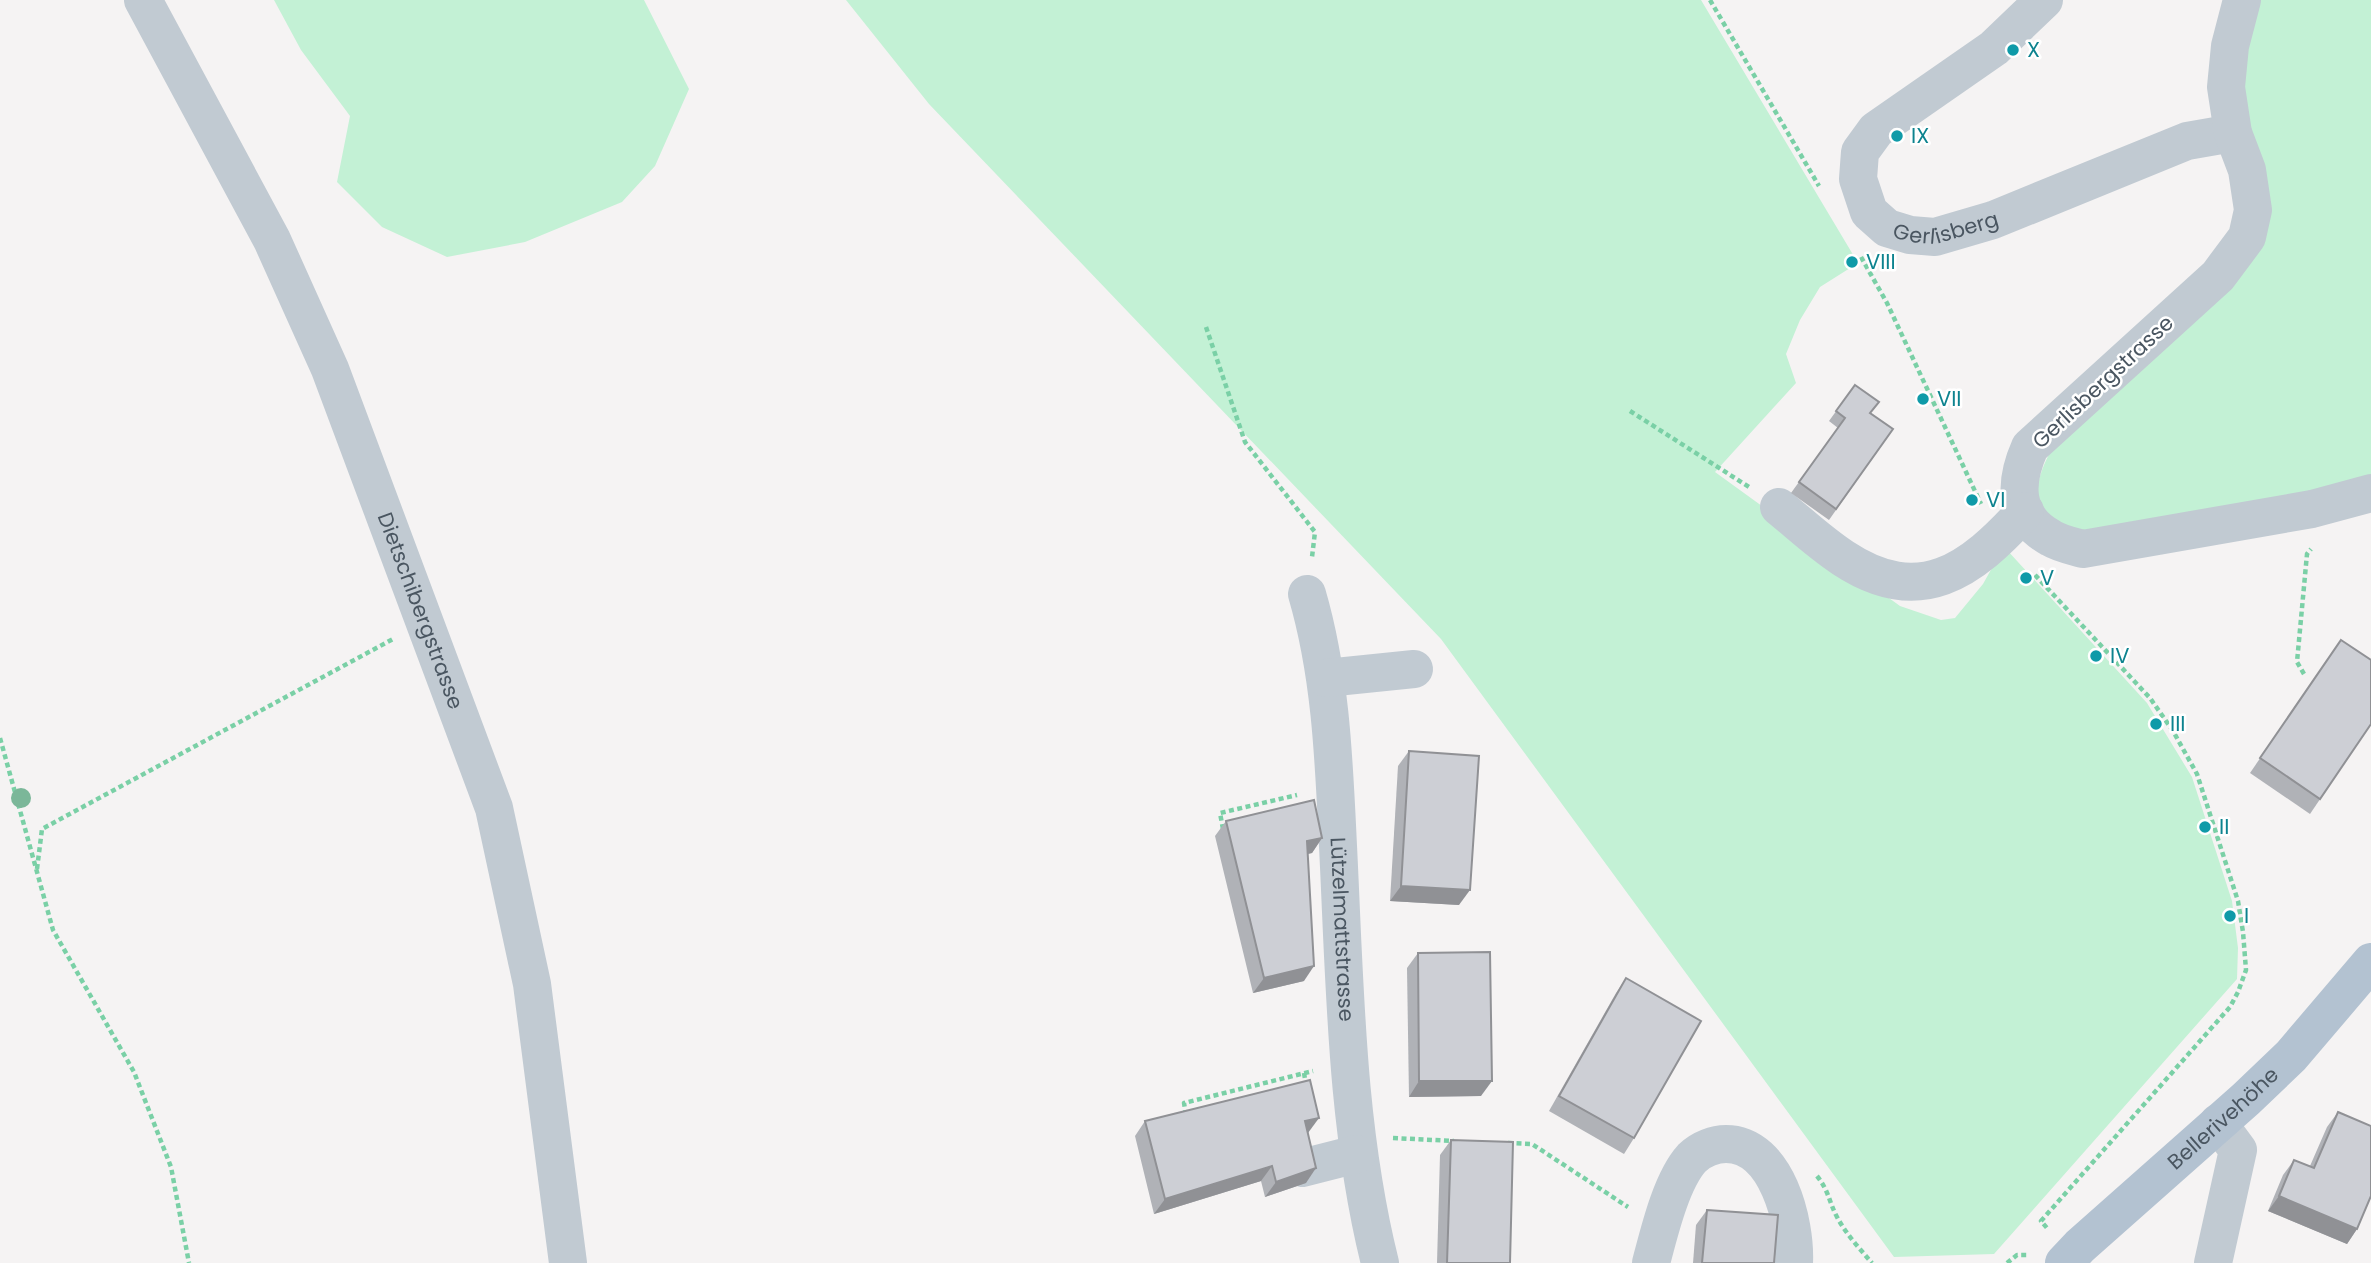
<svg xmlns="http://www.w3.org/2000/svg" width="2371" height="1263" viewBox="0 0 2371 1263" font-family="Poppins,sans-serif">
  <rect width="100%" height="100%" fill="#f5f3f3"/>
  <!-- green -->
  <g fill="#c3f1d5">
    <path d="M274,0H644L689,89L655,166L622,202L525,242L447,257L382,227L337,182L350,116L301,50Z"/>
    <path d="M846,0H1701L1858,263L1820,287L1800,320L1786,354L1796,383L1715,472L1900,606L1941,620L1955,618L1983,584L2002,550H2007L2147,703L2192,777L2232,901L2238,948L2237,979L1994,1254L1894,1257L1441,639L929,104Z"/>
    <path d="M2258,0H2371V478L2339,487L2076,534C2067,528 2049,520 2043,511C2031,491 2042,468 2051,450L2244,267L2251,155L2242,74Z"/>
  </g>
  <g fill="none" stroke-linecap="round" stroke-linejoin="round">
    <!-- path -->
    <g stroke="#7ad0a6" stroke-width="4.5" stroke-dasharray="5 3.5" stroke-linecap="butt">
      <path d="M1710,0L1819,186"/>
      <path d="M1861,257L1887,303L1981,504"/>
      <path d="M1206,327L1245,442L1315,532L1312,557"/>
      <path d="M1630,411L1749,487"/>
      <path d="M2035,575L2150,698L2173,731L2197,774L2238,901L2243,932L2246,970L2238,992L2230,1007L2041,1221L2047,1228"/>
      <path d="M2304,674L2297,662L2307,554L2311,549"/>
      <path d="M0,738L53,930L134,1072L171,1167L189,1263"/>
      <path d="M1223,829L1220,813L1297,795"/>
      <path d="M37,869L42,829L393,639"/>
      <path d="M1304,1073L1306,1085"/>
      <path d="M1186,1115L1184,1103L1313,1071"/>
      <path d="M1393,1138L1454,1141"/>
      <path d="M1508,1143L1532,1144L1628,1207"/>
      <path d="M1817,1176C1829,1191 1829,1202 1837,1217C1846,1234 1860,1249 1872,1263"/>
      <path d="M2007,1263L2017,1255H2028"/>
    </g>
    <!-- minor -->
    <g stroke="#c1cad2" stroke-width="38">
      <path id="s1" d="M143,0L272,240L330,369L494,808L532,984L568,1263"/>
      <path id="s2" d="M2044,0L1994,48L1876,130L1860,152L1858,179L1869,212L1887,228L1910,235L1935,237L1993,220L2187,141L2233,133"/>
      <path d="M2242,0L2230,46L2226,87L2233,133L2247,170L2253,210L2247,237L2218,276L2030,447C2014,483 2013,517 2051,538C2061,544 2073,546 2083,549L2312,509L2371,493"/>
      <path d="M1779,507C1800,524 1820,543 1843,558C1920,609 1971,571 2025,511"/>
      <path id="s3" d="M1307,594C1331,676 1334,762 1338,846C1345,986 1346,1127 1380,1263"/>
      <path d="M1326,678L1414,669"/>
      <path d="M1302,1168L1357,1154"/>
      <path d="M1651,1263C1659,1233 1671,1181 1692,1158C1701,1149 1715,1144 1726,1144C1777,1144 1796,1223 1794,1263"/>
      <path d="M2213,1263L2238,1150L2218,1123"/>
    </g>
    <!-- major -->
    <path stroke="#b3c2d1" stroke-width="38" id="s4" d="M2064,1263L2080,1246L2246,1099L2291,1056L2371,962"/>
  </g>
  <!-- trees -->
  <circle fill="#7bb799" cx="21" cy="798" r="10"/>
  <!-- wall -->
  <g fill="#b0b2b7">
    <path d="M1855,385L1871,414L1893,429L1829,520L1791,493L1838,428L1829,421Z"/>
    <path d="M2341,640L2371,724L2310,814L2250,773Z"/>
    <path d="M1409,751L1459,905L1390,901L1398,766Z"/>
    <path d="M1226,821L1322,838L1312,853L1308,854L1304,981L1253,993L1215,836Z"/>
    <path d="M1418,953L1481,1096L1409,1097L1407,968Z"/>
    <path d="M1626,978L1634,1138L1624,1154L1549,1111L1616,993Z"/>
    <path d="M2338,1112L2357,1229L2347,1244L2268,1211L2283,1175L2294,1160L2310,1166L2327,1127Z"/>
    <path d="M1145,1121L1308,1133L1306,1183L1265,1197L1261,1181L1154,1214L1135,1136Z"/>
    <path d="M1451,1140L1510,1263H1437L1440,1155Z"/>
    <path d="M1707,1210L1774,1263H1693L1696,1225Z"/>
  </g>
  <!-- shaded-wall -->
  <g fill="#909195">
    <path d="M1322,838L1312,853L1297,856L1307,841Z"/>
    <path d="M1401,886L1470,890L1459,905L1390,901Z"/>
    <path d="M1314,966L1304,981L1253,993L1264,978Z"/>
    <path d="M1419,1081H1492L1481,1096L1409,1097Z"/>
    <path d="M1319,1118L1308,1133L1294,1136L1305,1121Z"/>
    <path d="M1272,1166L1261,1181L1154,1214L1165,1199Z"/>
    <path d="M1316,1168L1306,1183L1265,1197L1276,1182Z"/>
    <path d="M2279,1196L2357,1229L2347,1244L2268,1211Z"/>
  </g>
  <!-- building -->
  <g fill="#cdcfd5" stroke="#909195" stroke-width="2">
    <path d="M1855,385L1879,402L1870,413L1893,429L1836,509L1799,482L1845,418L1836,411Z"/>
    <path d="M2341,640L2371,660V724L2320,799L2260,758Z"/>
    <path d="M1409,751L1479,756L1470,890L1401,886Z"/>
    <path d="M1314,800L1322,838L1307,841L1314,966L1264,978L1226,821Z"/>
    <path d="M1490,952L1492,1081H1419L1418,953Z"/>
    <path d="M1626,978L1701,1021L1634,1138L1559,1096Z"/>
    <path d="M1310,1080L1319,1118L1305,1121L1316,1168L1276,1182L1272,1166L1165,1199L1145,1121Z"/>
    <path d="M2338,1112L2371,1126V1196L2357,1229L2279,1196L2294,1160L2314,1168Z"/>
    <path d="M1451,1140L1513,1142L1510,1263H1447Z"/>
    <path d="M1707,1210L1778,1215L1774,1263H1702Z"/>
  </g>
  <!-- markers -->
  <g fill="#0f9aa8" stroke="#fff" stroke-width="2.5">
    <circle cx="2013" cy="50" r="7"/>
    <circle cx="1897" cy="136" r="7"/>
    <circle cx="1852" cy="262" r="7"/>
    <circle cx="1923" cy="399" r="7"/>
    <circle cx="1972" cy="500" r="7"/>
    <circle cx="2026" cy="578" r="7"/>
    <circle cx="2096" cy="656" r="7"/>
    <circle cx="2156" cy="724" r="7"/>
    <circle cx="2205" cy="827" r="7"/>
    <circle cx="2230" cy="916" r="7"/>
  </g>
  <g text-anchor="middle" stroke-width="5" stroke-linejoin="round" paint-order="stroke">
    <!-- culture labels -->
    <g font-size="21" fill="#0d838f" stroke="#fff" text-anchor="start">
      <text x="2027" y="57">X</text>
      <text x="1911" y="143">IX</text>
      <text x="1866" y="269">VIII</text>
      <text x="1937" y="406">VII</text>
      <text x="1986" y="507">VI</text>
      <text x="2040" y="585">V</text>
      <text x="2110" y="663">IV</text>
      <text x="2170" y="731">III</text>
      <text x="2219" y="834">II</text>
      <text x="2244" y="923">I</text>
    </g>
    <!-- street labels -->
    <g font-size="21" fill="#4a5661" stroke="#fff">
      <text dy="7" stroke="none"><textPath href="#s2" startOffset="387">Gerlisberg</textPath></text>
      <text transform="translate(2103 382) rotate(-43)" y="7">Gerlisbergstrasse</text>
      <text dy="7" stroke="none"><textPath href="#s1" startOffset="672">Dietschibergstrasse</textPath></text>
      <text dy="7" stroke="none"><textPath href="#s3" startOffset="338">Lützelmattstrasse</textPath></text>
      <text dy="7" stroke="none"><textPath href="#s4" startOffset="215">Bellerivehöhe</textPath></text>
    </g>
  </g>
</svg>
